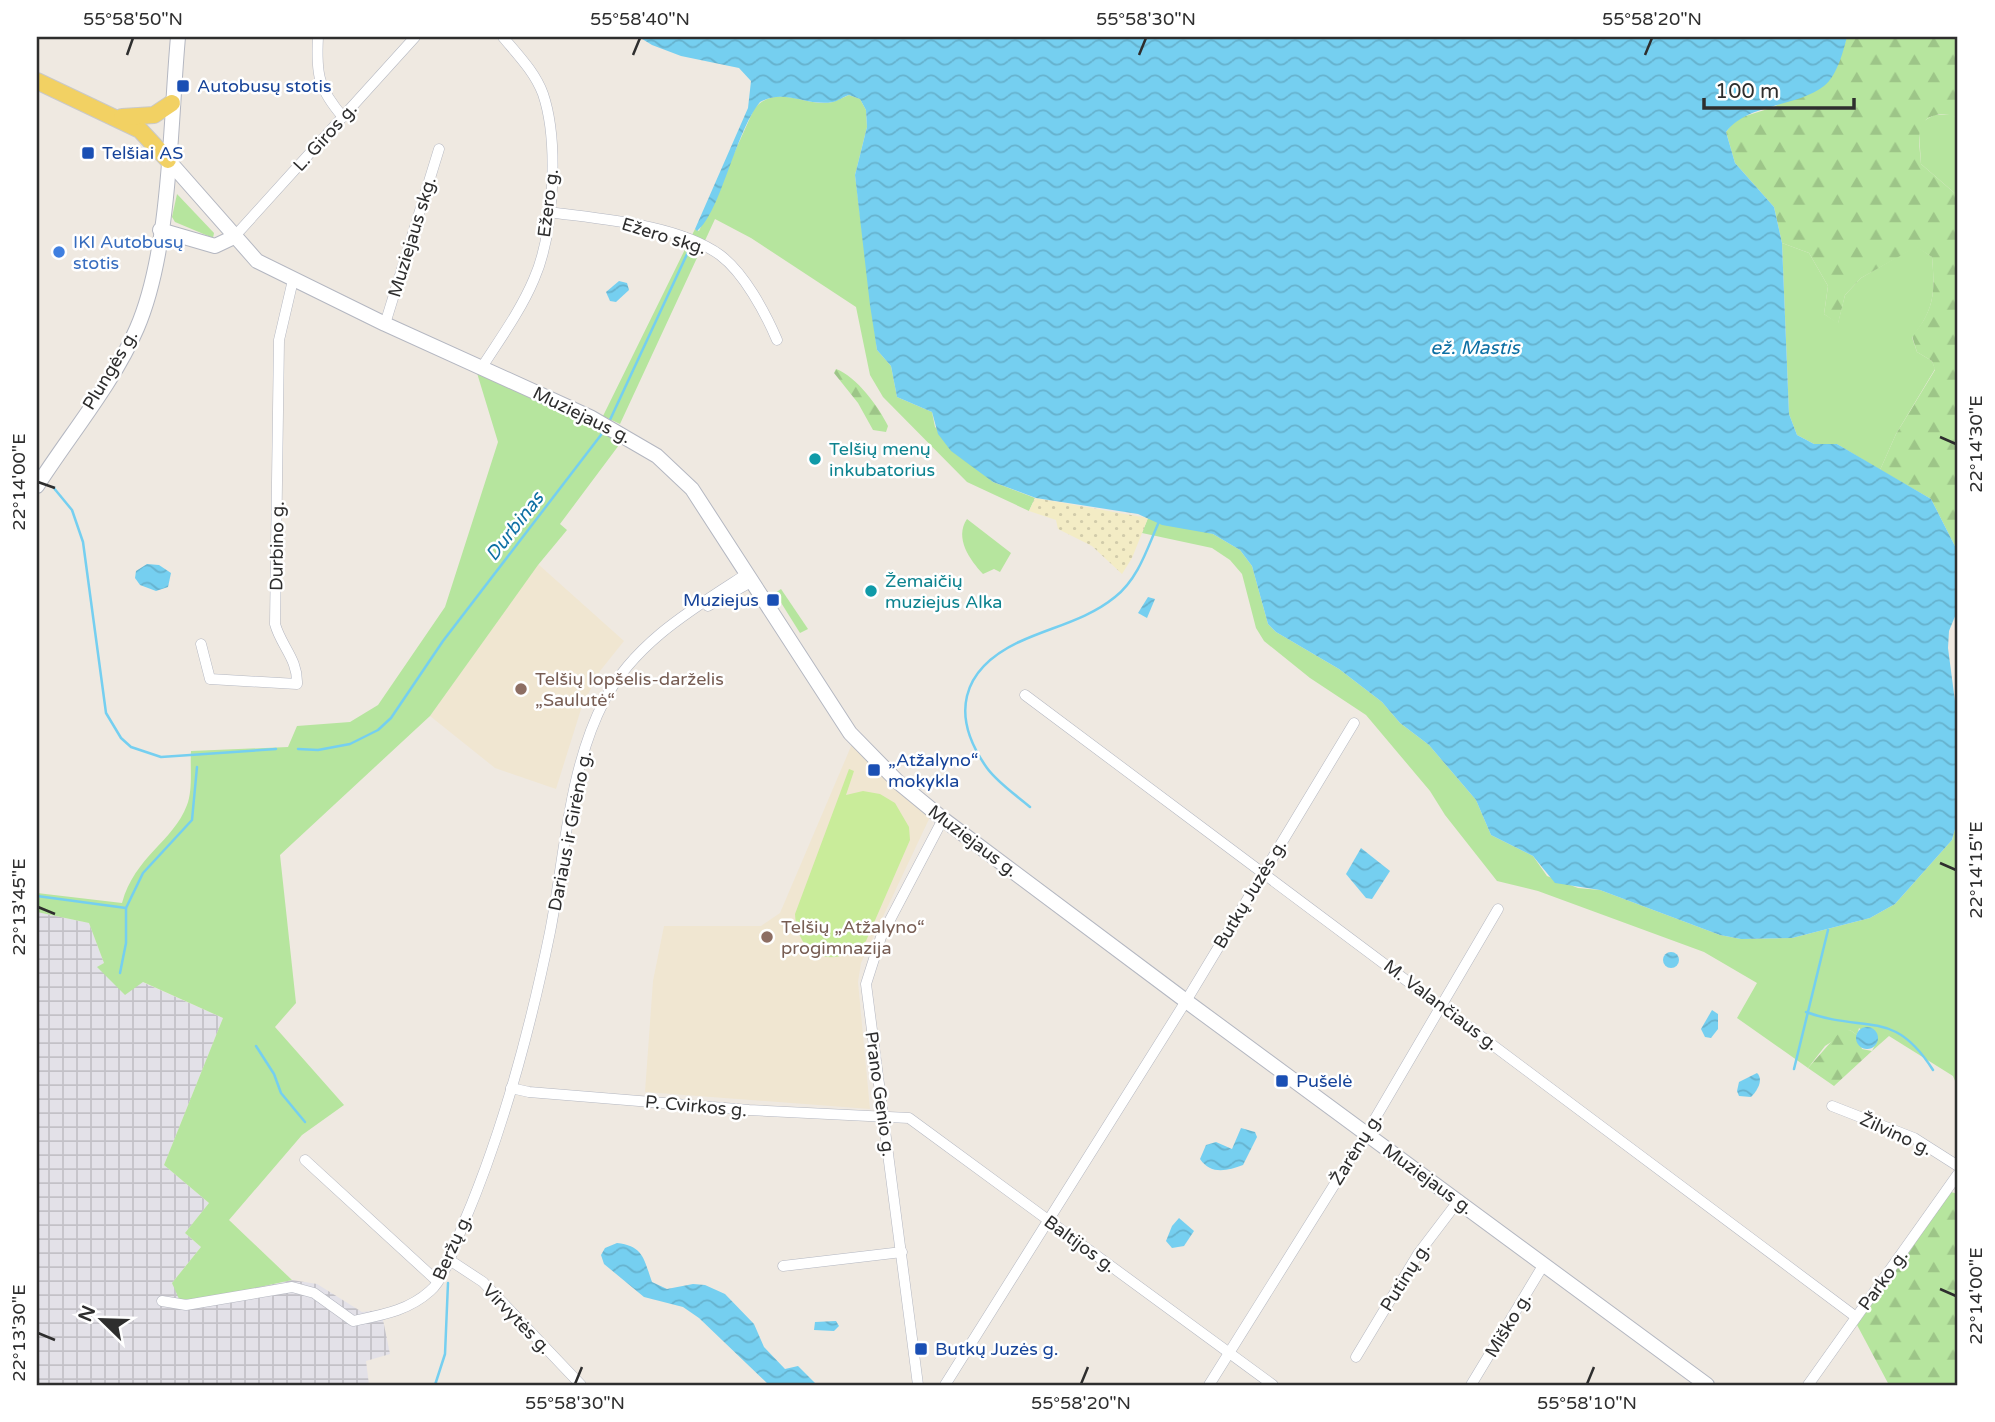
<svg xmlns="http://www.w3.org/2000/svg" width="1995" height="1422" viewBox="0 0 1995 1422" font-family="'Varela Round',sans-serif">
  <defs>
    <pattern id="industrial-grid" width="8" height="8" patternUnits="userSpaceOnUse" patternTransform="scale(1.75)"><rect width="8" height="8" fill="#e3e1e8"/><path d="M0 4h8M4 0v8" fill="none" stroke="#c3c1c7"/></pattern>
    <pattern id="forest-firs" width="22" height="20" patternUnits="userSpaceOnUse" patternTransform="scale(1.75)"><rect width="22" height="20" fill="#b6e59e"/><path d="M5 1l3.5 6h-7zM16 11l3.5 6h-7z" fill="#9dc588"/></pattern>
    <pattern id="sand-dots" width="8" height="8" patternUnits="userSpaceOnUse" patternTransform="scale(1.75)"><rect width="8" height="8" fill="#f3ecc5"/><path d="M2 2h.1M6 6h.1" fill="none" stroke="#d1cbaa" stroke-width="1.8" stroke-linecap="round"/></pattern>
    <pattern id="water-waves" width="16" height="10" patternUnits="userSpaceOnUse" patternTransform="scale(1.75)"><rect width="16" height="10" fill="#75cff0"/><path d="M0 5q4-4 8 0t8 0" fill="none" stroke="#66b2ce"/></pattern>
  </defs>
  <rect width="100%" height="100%" fill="#efe9e1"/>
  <!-- industrial -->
  <path fill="url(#industrial-grid)" d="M37,912L89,923L104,963L98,967L142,982L223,1018L164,1165L209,1203L185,1233L201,1247L172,1283L201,1300L292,1280L317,1284L362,1312L381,1310L390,1354L366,1361L369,1385H37Z"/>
  <!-- education -->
  <g fill="#f0e6d1">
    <path d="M538,564L624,641L600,671L582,706L556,789L495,768L430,716Z"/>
    <path d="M852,744L930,817L861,963L858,982L870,1109L645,1092L653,981L664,926H761L780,913Z"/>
  </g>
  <!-- grass -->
  <g fill="#b6e59e">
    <path d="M849,95L860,99L866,110L867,127L855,175L877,350L891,366L897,397L932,412L935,427L993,482L1035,498L1029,511L967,482L883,397L870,375L856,307L751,238L715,219L620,424L603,416L695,229L699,231L754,109C777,82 805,108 833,102C838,100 844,97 849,95Z"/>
    <path d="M1951,114L1958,119V196L1921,164L1919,132L1922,122L1934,115Z"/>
    <path d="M177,194L214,233L213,238L175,222L172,217Z"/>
    <path d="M1782,243L1809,253L1828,286L1824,314L1838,323L1845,295L1861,278L1916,246L1932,257C1935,291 1935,310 1912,337L1917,352L1932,361L1935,369L1896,434L1880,470L1837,444H1814L1797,435L1789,414Z"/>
    <path d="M477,373L622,441L560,524L567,530L538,565L430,716L280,855L296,1003L275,1027L344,1105L302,1135L229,1220L292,1280L201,1300L179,1299L172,1283L201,1247L185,1233L209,1203L164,1165L223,1018L143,982L125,995L97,967L104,963L89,923L37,912V893L122,903C135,856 173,842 187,805C193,789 190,767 191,751L288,747L297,726L350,722L378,705L445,607L498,442Z"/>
    <path d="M1148,518L1213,534L1240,550L1252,566L1268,624L1276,632L1339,669L1382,702L1400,723L1429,745L1476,800L1491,835L1533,856L1547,876L1578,888L1600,890L1720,935L1741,939L1792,938L1870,918L1895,904L1952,840L1958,818V1088L1953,1076L1889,1036L1872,1051L1876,1043L1859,1028L1857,1035L1850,1030L1825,1046L1808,1068L1737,1018L1757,983L1704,952L1538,891L1497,881L1445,815L1430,791L1366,715L1310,678L1264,641L1256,628L1242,574L1230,560L1212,548L1142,533Z"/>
    <path d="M967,519L1011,553L1000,572L994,569L983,574C970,560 954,538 967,519Z"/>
    <path d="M781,589L808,629L800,633L775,593Z"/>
  </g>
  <!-- forest -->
  <g fill="url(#forest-firs)">
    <path d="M1847,37H1958V119C1951,114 1945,113 1936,115C1913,120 1920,146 1921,164L1958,196V552L1931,499L1880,470L1896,434L1935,370L1932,361L1917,352L1912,336C1935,310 1935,291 1932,257L1916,247L1861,278L1845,295L1838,324L1824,314L1828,286L1809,253L1782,243L1774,207L1735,163L1726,132L1736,119L1774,107L1837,67Z"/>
    <path d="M836,369C856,376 879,407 888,426L886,432L873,430L858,403L834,373Z"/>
    <path d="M1850,1030L1857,1035L1862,1049L1872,1051L1834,1086L1808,1068L1838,1034Z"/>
    <path d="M1951,1192L1958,1194V1385H1889L1857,1325Z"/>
  </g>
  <!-- sand -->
  <path fill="url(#sand-dots)" d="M1035,498L1148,518L1132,558L1122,574L1092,546L1058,529L1056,520L1029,511Z"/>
  <!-- pitch -->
  <path fill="#c9ec9a" d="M849,769L854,771L846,795L863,791L880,794L895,803L909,827L910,840L866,941C836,971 797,958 795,914Z"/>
  <!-- water -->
  <g fill="url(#water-waves)">
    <path d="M639,37H1847C1843,52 1837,76 1824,86C1795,108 1748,103 1726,132L1735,163L1774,207L1782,243L1789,414L1797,435L1814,444H1837L1931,499L1958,552V609L1949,631L1948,648L1958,724V818L1952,840L1895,904L1870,918L1792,938L1741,939L1720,935L1600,890L1555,883L1533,856L1491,835L1476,800L1429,745L1400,723L1382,702L1339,669L1276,632L1268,624L1252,566L1240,550L1213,534L1162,525L1138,514L1036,498L993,482L951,451L938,434L932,412L897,397L891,366L877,350L870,305L855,175L867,127L866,110L860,99L849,95C843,97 838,101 833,102C807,107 785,88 760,102C735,132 721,212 697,231L695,229L748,108L751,81L739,68L681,56L652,45Z"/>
    <path d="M619,281L627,283L629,290L616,302L610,301L606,292Z"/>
    <path d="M147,564L159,565L171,573L168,587L156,591L140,585L135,578L136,571Z"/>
    <path d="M1148,597L1155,599L1147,618L1138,613Z"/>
    <path d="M1361,848L1390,871L1372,899L1366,898L1346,874Z"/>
    <circle cx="1671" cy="960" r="8"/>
    <path d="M1712,1010L1718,1014V1029L1711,1038L1705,1037L1701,1029Z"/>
    <circle cx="1867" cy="1038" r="11"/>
    <path d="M1757,1073C1764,1080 1757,1091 1751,1097L1739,1096L1737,1091L1739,1082Z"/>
    <path d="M1241,1128L1255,1132L1257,1137L1243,1165C1227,1171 1211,1175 1200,1159L1206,1145L1216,1142L1232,1149Z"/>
    <path d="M1179,1218L1194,1231L1184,1246L1172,1248L1166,1241L1172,1226Z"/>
    <path d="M617,1243C644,1246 644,1260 652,1282L667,1289L693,1284L705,1285L725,1294L754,1324L764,1347L785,1369L798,1366L817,1385H769L699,1318L683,1307L644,1297L604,1264L601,1255L605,1248Z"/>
    <path d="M836,1321L839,1326L834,1331L814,1330L815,1322Z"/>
  </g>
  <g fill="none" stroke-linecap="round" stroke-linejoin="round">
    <!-- stream -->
    <g stroke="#75cff0" stroke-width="2.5">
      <path d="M609,422L688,252"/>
      <path d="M53,487L72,510L83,542L106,713L121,738L131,747L161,757L276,749"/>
      <path d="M298,749L318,750L350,744L378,730L391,718L443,641L604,431"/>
      <path d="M1030,807C1016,795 998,783 987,768C950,716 960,670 1019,642C1051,627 1087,620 1115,597C1138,579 1147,549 1158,524"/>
      <path d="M37,896L126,908"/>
      <path d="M120,973L126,943V908L143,873L192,820L197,767"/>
      <path d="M1806,1012C1866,1034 1893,1007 1933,1070"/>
      <path d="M256,1046L274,1074L281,1093L305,1122"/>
      <path d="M1794,1069L1828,930"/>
      <path d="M435,1385L445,1354L448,1283"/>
    </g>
    <!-- street casing -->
    <g stroke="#b4b7c1" stroke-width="11">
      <g id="street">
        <path d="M318,37C316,74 318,88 343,117"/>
        <path d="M548,212C599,219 677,224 720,255C744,273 765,312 777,340"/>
        <path d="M234,237L415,37"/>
        <path d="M385,324L439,149"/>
        <path d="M482,367C500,339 521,310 534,279C554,234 559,141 543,94C535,72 517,54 503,37"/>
        <path d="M708,606L753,581"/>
        <path d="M201,644L210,679L297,684C298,659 281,646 275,624L279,340L293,280"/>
        <path d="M1025,695L1856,1317"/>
        <path d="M511,1088L529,1092L749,1110L909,1118L1273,1385"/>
        <path d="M1832,1106L1914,1138L1958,1166"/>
        <path d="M305,1160L437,1281"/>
        <path d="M448,1259L483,1282L581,1385"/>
        <path d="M783,1266L902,1252"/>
        <path d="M162,1301L186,1305L292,1287L314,1293L353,1321C381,1315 408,1311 430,1291C445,1279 457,1239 465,1220C504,1128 530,1030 550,932C565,856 568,771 604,701C635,642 694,608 748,573"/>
        <path d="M1356,1357L1418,1254L1459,1200"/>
        <path d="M918,1385L866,984L881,937L943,819"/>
        <path d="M945,1385L1186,1001L1354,723"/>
        <path d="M1209,1385L1366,1134L1498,909"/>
        <path d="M1471,1385L1544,1264"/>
        <path d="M1808,1385L1958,1174"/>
      </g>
    </g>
    <!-- secondary casing -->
    <g stroke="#b4b7c1" stroke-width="16">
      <g id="secondary">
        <path d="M168,160L257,261L385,324L590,417L657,456L692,489L850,733L898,782L943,819L1186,1001L1707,1385"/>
        <path d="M160,230L215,246L234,237"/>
        <path d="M37,486C69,436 114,382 137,328C171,249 170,124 178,37"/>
      </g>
    </g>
    <!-- primary casing -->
    <g stroke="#c9c9c9" stroke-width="18">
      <g id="primary">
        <path d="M37,81L140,130L168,160"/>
        <path d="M122,117L154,115L172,103"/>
      </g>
    </g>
    <!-- street -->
    <use href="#street" stroke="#fff" stroke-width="10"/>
    <!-- secondary -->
    <use href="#secondary" stroke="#fff" stroke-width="14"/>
    <!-- primary -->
    <use href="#primary" stroke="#f2d163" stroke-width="16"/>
  </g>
  <!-- ticks -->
  <path fill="none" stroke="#2e2e2e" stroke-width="2.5" d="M127,55L133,38M633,55L640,38M1139,55L1146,38M1645,55L1652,38M1940,437L1956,444M38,482L55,488M1940,863L1956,870M38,907L55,914M1940,1289L1956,1296M38,1333L55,1340M575,1384L582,1367M1081,1384L1088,1367M1587,1384L1594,1367"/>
  <!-- markers -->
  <g fill="#1a4fb4" stroke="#fff" stroke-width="2.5">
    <rect x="176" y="79" width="14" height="14" rx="3.5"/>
    <rect x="81" y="146" width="14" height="14" rx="3.5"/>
    <rect x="766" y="593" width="14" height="14" rx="3.5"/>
    <rect x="867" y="763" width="14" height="14" rx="3.5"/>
    <rect x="1275" y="1074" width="14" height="14" rx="3.5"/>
    <rect x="914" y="1342" width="14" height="14" rx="3.5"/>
  </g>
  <circle fill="#3f7fe0" stroke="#fff" stroke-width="2.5" cx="59" cy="252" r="7"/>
  <g fill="#0f9aa8" stroke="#fff" stroke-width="2.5">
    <circle cx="815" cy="459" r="7"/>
    <circle cx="871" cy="591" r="7"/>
  </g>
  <g fill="#8d6e63" stroke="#fff" stroke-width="2.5">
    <circle cx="521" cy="689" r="7"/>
    <circle cx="767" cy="937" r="7"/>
  </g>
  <g text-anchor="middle" stroke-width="5" stroke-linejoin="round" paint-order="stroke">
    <!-- transit labels -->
    <g font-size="18" fill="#164399" stroke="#fff" text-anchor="start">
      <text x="197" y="92">Autobusų stotis</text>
      <text x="102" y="159">Telšiai AS</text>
      <text x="759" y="606" text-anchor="end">Muziejus</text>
      <text x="888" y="766">„Atžalyno“<tspan x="888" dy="21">mokykla</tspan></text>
      <text x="1296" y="1087">Pušelė</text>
      <text x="935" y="1355">Butkų Juzės g.</text>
    </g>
    <!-- street labels -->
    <g font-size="18" fill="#2e2e2e" stroke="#fff">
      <text transform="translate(325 137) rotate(-48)" y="6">L. Giros g.</text>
      <text transform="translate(548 203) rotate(-83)" y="6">Ežero g.</text>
      <text transform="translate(664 236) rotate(17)" y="6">Ežero skg.</text>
      <text transform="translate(412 237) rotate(-73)" y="6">Muziejaus skg.</text>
      <text transform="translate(110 370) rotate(-59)" y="6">Plungės g.</text>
      <text transform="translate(582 415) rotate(26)" y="6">Muziejaus g.</text>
      <text transform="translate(277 546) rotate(-89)" y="6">Durbino g.</text>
      <text transform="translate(570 831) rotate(-79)" y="6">Dariaus ir Girėno g.</text>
      <text transform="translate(973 841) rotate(37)" y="6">Muziejaus g.</text>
      <text transform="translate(1250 894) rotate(-59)" y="6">Butkų Juzės g.</text>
      <text transform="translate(1441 1005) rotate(37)" y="6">M. Valančiaus g.</text>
      <text transform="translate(880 1094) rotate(82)" y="6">Prano Genio g.</text>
      <text transform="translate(696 1106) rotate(5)" y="6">P. Cvirkos g.</text>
      <text transform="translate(1896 1134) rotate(25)" y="6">Žilvino g.</text>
      <text transform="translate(1356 1149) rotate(-58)" y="6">Žarėnų g.</text>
      <text transform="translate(1428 1179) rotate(36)" y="6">Muziejaus g.</text>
      <text transform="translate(1080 1244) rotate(36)" y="6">Baltijos g.</text>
      <text transform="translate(452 1247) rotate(-66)" y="6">Beržų g.</text>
      <text transform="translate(1405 1277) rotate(-58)" y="6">Putinų g.</text>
      <text transform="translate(1883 1280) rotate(-54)" y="6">Parko g.</text>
      <text transform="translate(517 1319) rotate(46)" y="6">Virvytės g.</text>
      <text transform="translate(1508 1325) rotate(-59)" y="6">Miško g.</text>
    </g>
    <!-- shop labels -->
    <g font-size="18" fill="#366cbe" stroke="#fff" text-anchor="start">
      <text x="73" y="248">IKI Autobusų<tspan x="73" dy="21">stotis</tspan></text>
    </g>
    <!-- culture labels -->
    <g font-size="18" fill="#0d838f" stroke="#fff" text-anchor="start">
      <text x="829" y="455">Telšių menų<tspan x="829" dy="21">inkubatorius</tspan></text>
      <text x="885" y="587">Žemaičių<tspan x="885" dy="21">muziejus Alka</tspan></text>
    </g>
    <!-- education labels -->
    <g font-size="18" fill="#785e54" stroke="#fff" text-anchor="start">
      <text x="535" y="685">Telšių lopšelis-darželis<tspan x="535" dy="21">„Saulutė“</tspan></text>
      <text x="781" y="933">Telšių „Atžalyno“<tspan x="781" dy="21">progimnazija</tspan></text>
    </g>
    <!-- water labels -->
    <g font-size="19" font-style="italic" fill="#0d6fa3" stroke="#fff">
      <text x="1475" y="354">ež. Mastis</text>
      <text transform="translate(514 526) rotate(-52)" y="7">Durbinas</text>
    </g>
  </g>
  <!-- border -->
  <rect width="1995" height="1422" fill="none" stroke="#ffffff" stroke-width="77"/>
  <!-- north arrow -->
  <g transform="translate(102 1320) rotate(293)" stroke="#ffffff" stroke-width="5" paint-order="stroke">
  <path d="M0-5L12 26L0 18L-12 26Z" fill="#2e2e2e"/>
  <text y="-10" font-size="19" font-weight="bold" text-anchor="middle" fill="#2e2e2e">N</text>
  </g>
  <!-- scale -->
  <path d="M1704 98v10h150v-10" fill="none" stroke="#2e2e2e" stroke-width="3.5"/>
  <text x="1715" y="98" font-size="21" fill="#2e2e2e" stroke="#ffffff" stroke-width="5" paint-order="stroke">100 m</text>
  <rect x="38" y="38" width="1918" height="1346" fill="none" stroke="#2e2e2e" stroke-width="2.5"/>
  <g font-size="18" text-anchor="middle" fill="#2e2e2e">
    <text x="133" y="25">55°58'50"N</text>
    <text x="640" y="25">55°58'40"N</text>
    <text x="1146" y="25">55°58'30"N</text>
    <text x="1652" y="25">55°58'20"N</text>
    <text transform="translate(1976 444) rotate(-90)" y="6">22°14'30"E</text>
    <text transform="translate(19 482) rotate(-90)" y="6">22°14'00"E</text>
    <text transform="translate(1976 870) rotate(-90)" y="6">22°14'15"E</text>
    <text transform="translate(19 907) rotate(-90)" y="6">22°13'45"E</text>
    <text transform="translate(1976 1296) rotate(-90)" y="6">22°14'00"E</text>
    <text transform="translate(19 1333) rotate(-90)" y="6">22°13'30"E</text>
    <text x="575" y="1409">55°58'30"N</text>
    <text x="1081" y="1409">55°58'20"N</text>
    <text x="1587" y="1409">55°58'10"N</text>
  </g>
</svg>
